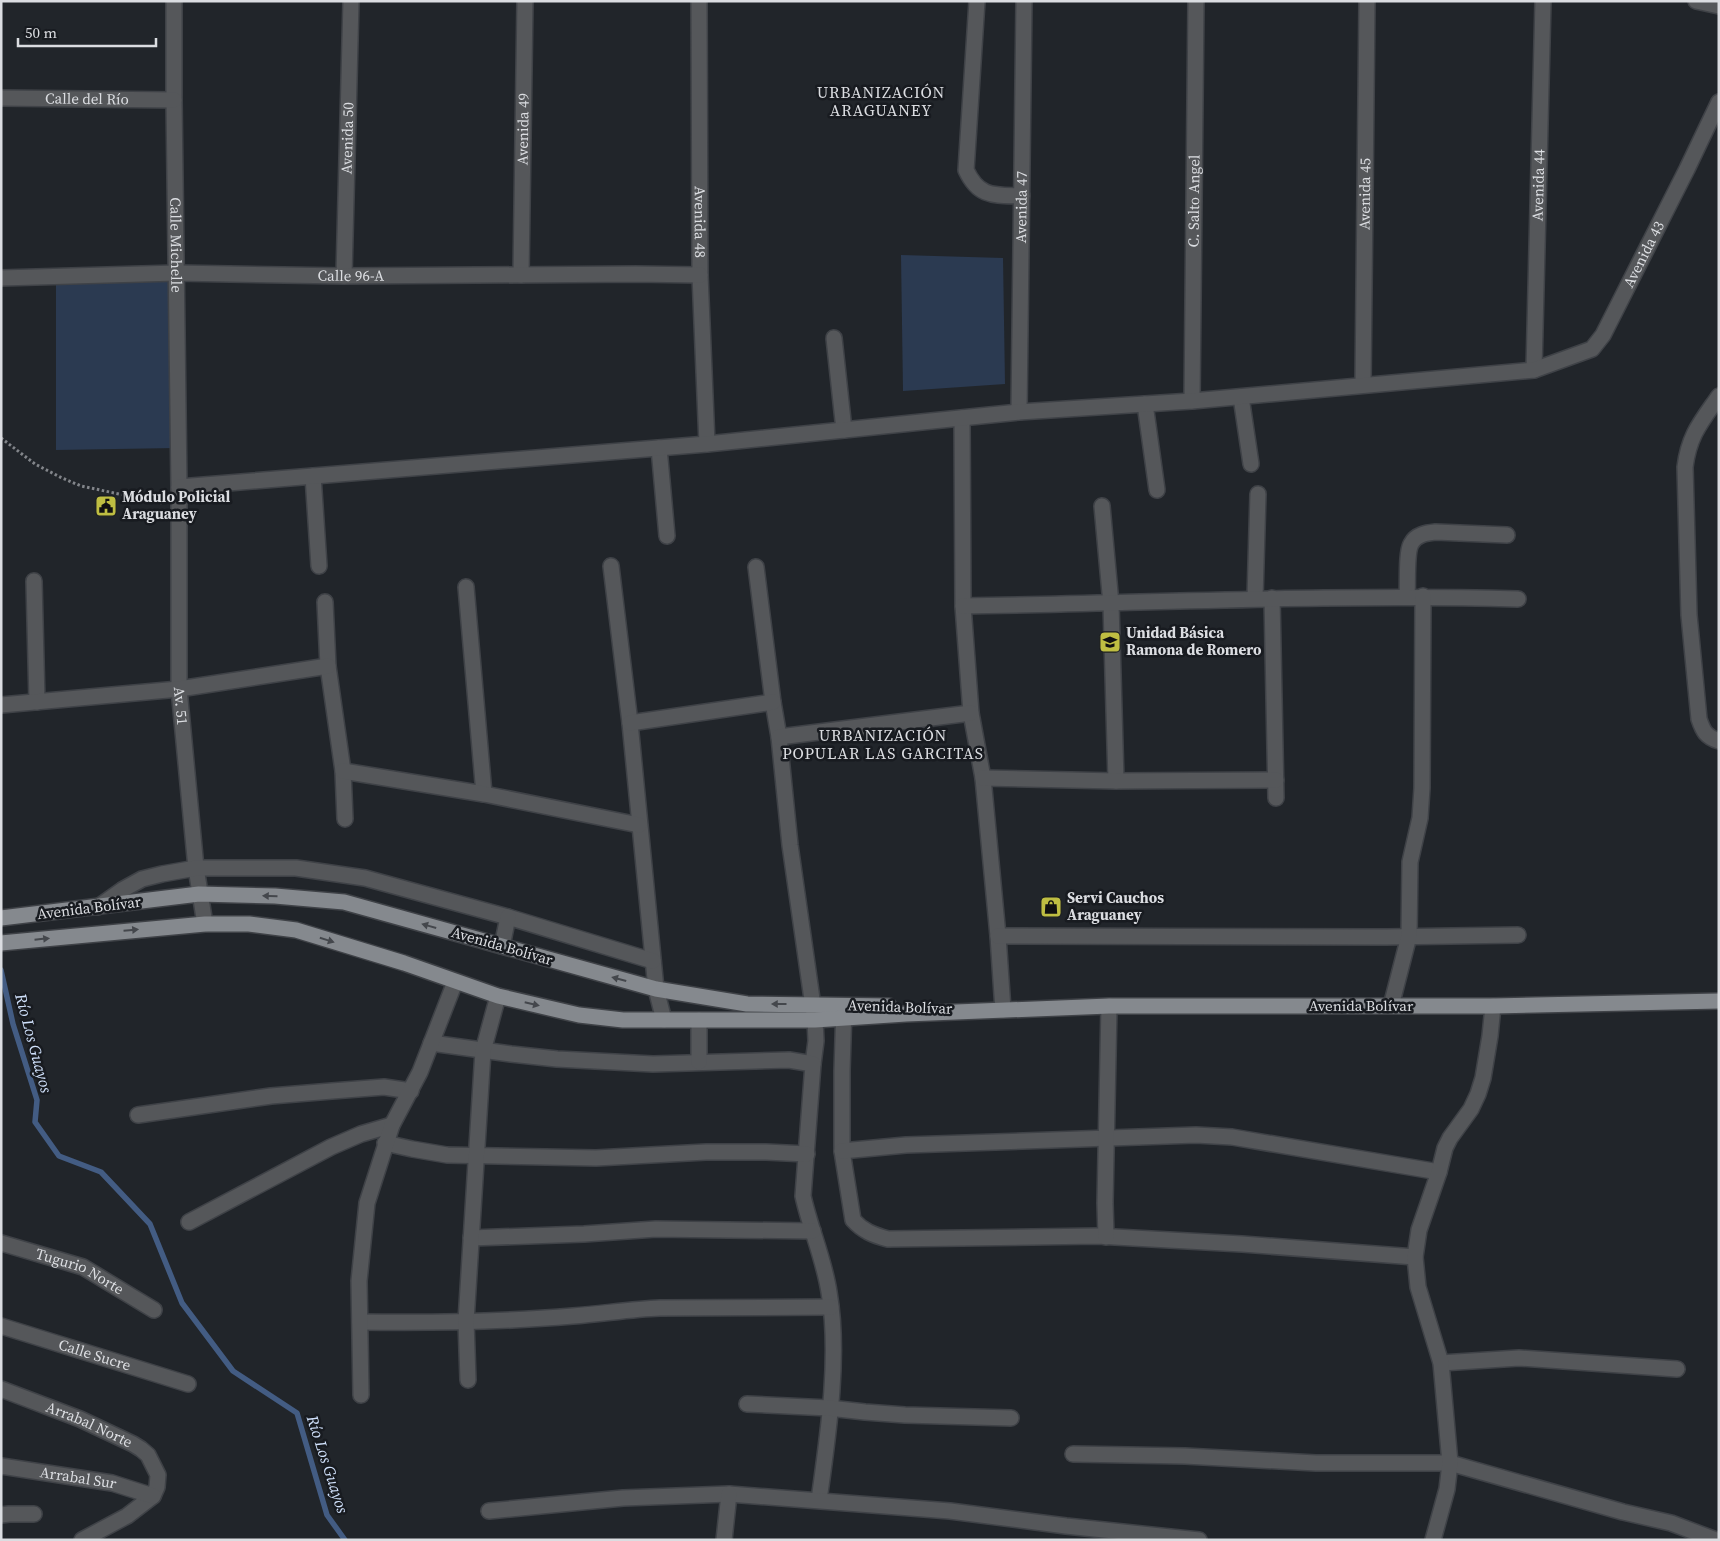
<svg xmlns="http://www.w3.org/2000/svg" width="1720" height="1541" viewBox="0 0 1720 1541" font-family="'Source Serif 4',serif">
  <rect width="100%" height="100%" fill="#21252a"/>
  <!-- green -->
  <g fill="#2b3a51">
    <path d="M901,255L1003,258L1005,384L903,391Z"/>
    <path d="M173,278L176,448L56,450V280Z"/>
  </g>
  <g fill="none" stroke-linecap="round" stroke-linejoin="round">
    <!-- stream -->
    <path stroke="#435c83" stroke-width="5.5" d="M1,970L13,1024L37,1100L35,1122L59,1156L101,1172L150,1224L182,1303L233,1371L297,1413L327,1515L345,1540"/>
    <!-- minor casing -->
    <g stroke="#3f4247" stroke-width="18">
      <g id="minor">
        <path id="s1" d="M174,1V100L179,487V689L196,868L205,924"/>
        <path id="s2" d="M699,1L700,275L707,444"/>
        <path d="M977,1L966,170C979,198 994,195 1022,196"/>
        <path d="M1696,1L1719,6"/>
        <path id="s3" d="M1,98L174,100"/>
        <path id="s4" d="M521,275L525,1"/>
        <path id="s5" d="M344,276L351,1"/>
        <path id="s6" d="M1,278L177,273L344,276L636,274L700,275"/>
        <path d="M834,338L844,430"/>
        <path id="s7" d="M1534,370L1543,1"/>
        <path id="s8" d="M1363,385L1367,1"/>
        <path d="M1719,396C1701,422 1689,435 1685,467L1689,615L1699,719C1703,731 1706,737 1719,741"/>
        <path d="M1241,397L1251,464"/>
        <path id="s9" d="M1192,401L1196,1"/>
        <path d="M1145,404L1157,490"/>
        <path id="s10" d="M1019,412L1024,1"/>
        <path d="M962,418L963,606L971,713L983,778L998,936L1003,1010"/>
        <path d="M659,448L667,536"/>
        <path d="M313,476L319,566"/>
        <path id="s11" d="M179,487L707,444L1019,412L1192,401L1534,370L1592,349L1603,335L1687,169L1719,102"/>
        <path d="M1102,506L1111,604L1116,781"/>
        <path d="M611,566L630,723L656,989L664,1020"/>
        <path d="M756,567L773,702L779,737L790,845L815,1020L816,1041L813,1064"/>
        <path d="M34,581L37,702"/>
        <path d="M466,587L484,794"/>
        <path d="M1407,596C1408,584 1406,553 1411,544C1416,534 1427,533 1436,532L1507,535"/>
        <path d="M1255,598L1258,494"/>
        <path d="M1272,598L1276,798"/>
        <path d="M325,602L328,666L343,771L345,819"/>
        <path d="M963,606C1148,603 1333,594 1518,599"/>
        <path d="M1,705L179,689L328,666"/>
        <path d="M630,723L773,702"/>
        <path d="M779,737L971,713"/>
        <path d="M343,771L484,794L639,825"/>
        <path d="M983,778L1116,781L1276,780"/>
        <path d="M98,907L122,890L142,879L162,874L196,868H296L365,878L508,917L653,961"/>
        <path d="M998,936L1386,937L1518,935"/>
        <path d="M502,946L508,917"/>
        <path d="M1391,1006L1409,936L1410,862L1420,818L1422,788L1423,596"/>
        <path d="M844,1007L842,1071V1151L853,1220C863,1231 873,1235 888,1239L1097,1236L1242,1244L1415,1257"/>
        <path d="M431,1043L511,1054L557,1059L653,1064L789,1060L813,1064L803,1196C810,1228 824,1259 829,1292C840,1356 828,1436 819,1500"/>
        <path d="M699,1062V1020"/>
        <path d="M138,1115L271,1096L332,1091L384,1087L411,1091"/>
        <path d="M385,1143L412,1149L447,1155L596,1158L706,1152H766L807,1154"/>
        <path d="M842,1151L906,1145L1196,1135L1232,1137L1439,1172"/>
        <path d="M189,1222L331,1147L361,1134L392,1125"/>
        <path d="M1106,1237L1105,1203L1109,1006"/>
        <path d="M471,1238L584,1234L656,1229L813,1231"/>
        <path id="s12" d="M1,1243L83,1267L154,1310"/>
        <path d="M360,1322C431,1323 502,1322 573,1316C602,1314 631,1309 660,1308L831,1307"/>
        <path id="s13" d="M1,1326L188,1384"/>
        <path d="M1441,1363L1519,1358L1677,1369"/>
        <path d="M468,1380L466,1321L483,1051L498,996"/>
        <path id="s14" d="M1,1389L80,1419L133,1444L141,1449L148,1455L158,1475L157,1487L153,1496L127,1516L82,1540"/>
        <path d="M361,1395L359,1281L367,1203L392,1125L420,1072L455,982"/>
        <path d="M747,1404L829,1408L865,1412L905,1415L1011,1418"/>
        <path d="M1073,1454L1185,1456L1316,1463H1450L1623,1512L1671,1523L1716,1540"/>
        <path id="s15" d="M1,1466L112,1483L153,1496"/>
        <path d="M489,1511L623,1498L729,1494L950,1511L1066,1526L1199,1540"/>
        <path d="M1,1515L9,1514H34"/>
        <path d="M724,1540L729,1494"/>
        <path d="M1433,1540L1447,1489L1450,1463L1441,1363L1418,1287L1415,1257L1419,1230L1439,1172L1445,1148L1450,1138L1471,1109L1478,1094L1483,1078L1490,1036L1493,1006"/>
      </g>
    </g>
    <!-- major casing -->
    <g stroke="#3f4247" stroke-width="18">
      <g id="major">
        <path d="M1,918L199,894L275,896L344,902L656,989L747,1004L889,1006"/>
        <path d="M1,943L205,924H249L296,930L404,963L498,996L579,1015L623,1020H815L906,1014L1109,1006H1493L1719,1001"/>
      </g>
    </g>
    <!-- path -->
    <path stroke="#82858a" stroke-width="3" stroke-dasharray="2.5 2.5" stroke-linecap="butt" d="M1,438L35,464L60,477L81,486L162,503"/>
    <!-- minor -->
    <use href="#minor" stroke="#55575a" stroke-width="15"/>
    <!-- major -->
    <use href="#major" stroke="#85898e" stroke-width="15"/>
  </g>
  <!-- one-way arrows -->
  <defs><path id="oneway-solid" d="M-6-.8H1V-3.2L6.5 0L1 3.2V.8H-6Z" transform="scale(1.25)"/></defs>
  <g fill="#44474c">
    <use href="#oneway-solid" transform="translate(270 896) rotate(-178)"/>
    <use href="#oneway-solid" transform="translate(429 926) rotate(-164)"/>
    <use href="#oneway-solid" transform="translate(131 930) rotate(-5)"/>
    <use href="#oneway-solid" transform="translate(42 939) rotate(-6)"/>
    <use href="#oneway-solid" transform="translate(327 940) rotate(17)"/>
    <use href="#oneway-solid" transform="translate(619 979) rotate(-165)"/>
    <use href="#oneway-solid" transform="translate(532 1004) rotate(13)"/>
    <use href="#oneway-solid" transform="translate(779 1004) rotate(-180)"/>
  </g>
  <!-- icons -->
  <defs>
    <g id="civic-square" transform="scale(1.125)"><rect x="-9" y="-9" width="18" height="18" rx="4" fill="#bfbe42" stroke="#181b20"/><path d="M-.6-6.5H3V-4.5H.6V-3L4-1V1h2V6H-6V1h2V-1L-.6-3ZM-1.2 2.5V6h2.4V2.5Z" fill="#111"/></g>
    <g id="school-square" transform="scale(1.125)"><rect x="-9" y="-9" width="18" height="18" rx="4" fill="#bfbe42" stroke="#181b20"/><path d="M0-5L7-2L0 1L-7-2ZM-4 1L0 2.5L4 1V4Q0 6-4 4Z" fill="#111"/></g>
    <g id="shop-square" transform="scale(1.125)"><rect x="-9" y="-9" width="18" height="18" rx="4" fill="#bfbe42" stroke="#181b20"/><path d="M-5-2.5h2.3a2.7 3.5 0 0 1 5.4 0H5L5.5 6h-11ZM-1.5-2.5h3a1.5 2.3 0 0 0-3 0Z" fill="#111"/></g>
  </defs>
  <g fill-rule="evenodd">
    <use href="#civic-square" x="106" y="506"/>
    <use href="#school-square" x="1110" y="642"/>
    <use href="#shop-square" x="1051" y="907"/>
  </g>
  <g text-anchor="middle" stroke-width="5" stroke-linejoin="round" paint-order="stroke">
    <!-- street labels -->
    <g font-size="15" fill="#dbdde1" stroke="#181b20">
      <text dy="5" stroke="none"><textPath href="#s3" startOffset="86">Calle del Río</textPath></text>
      <text dy="5" stroke="none"><textPath href="#s4" startOffset="146">Avenida 49</textPath></text>
      <text dy="5" stroke="none"><textPath href="#s5" startOffset="138">Avenida 50</textPath></text>
      <text dy="5" stroke="none"><textPath href="#s7" startOffset="185">Avenida 44</textPath></text>
      <text dy="5" stroke="none"><textPath href="#s8" startOffset="191">Avenida 45</textPath></text>
      <text dy="5" stroke="none"><textPath href="#s9" startOffset="200">C. Salto Angel</textPath></text>
      <text dy="5" stroke="none"><textPath href="#s10" startOffset="205">Avenida 47</textPath></text>
      <text dy="5" stroke="none"><textPath href="#s2" startOffset="221">Avenida 48</textPath></text>
      <text dy="5" stroke="none"><textPath href="#s1" startOffset="244">Calle Michelle</textPath></text>
      <text dy="5" stroke="none"><textPath href="#s11" startOffset="1530">Avenida 43</textPath></text>
      <text dy="5" stroke="none"><textPath href="#s6" startOffset="350">Calle 96-A</textPath></text>
      <text dy="5" stroke="none"><textPath href="#s1" startOffset="705">Av. 51</textPath></text>
      <text transform="translate(89 908) rotate(-7)" y="5">Avenida Bolívar</text>
      <text transform="translate(502 946) rotate(16)" y="5">Avenida Bolívar</text>
      <text x="1361" y="1011">Avenida Bolívar</text>
      <text transform="translate(900 1007) rotate(2)" y="5">Avenida Bolívar</text>
      <text dy="5" stroke="none"><textPath href="#s12" startOffset="84">Tugurio Norte</textPath></text>
      <text dy="5" stroke="none"><textPath href="#s13" startOffset="98">Calle Sucre</textPath></text>
      <text dy="5" stroke="none"><textPath href="#s14" startOffset="95">Arrabal Norte</textPath></text>
      <text dy="5" stroke="none"><textPath href="#s15" startOffset="78">Arrabal Sur</textPath></text>
    </g>
    <!-- poi labels -->
    <g font-size="15" font-weight="bold" fill="#dbdde1" stroke="#181b20" text-anchor="start">
      <text x="122" y="502">Módulo Policial<tspan x="122" dy="17">Araguaney</tspan></text>
      <text x="1126" y="638">Unidad Básica<tspan x="1126" dy="17">Ramona de Romero</tspan></text>
      <text x="1067" y="903">Servi Cauchos<tspan x="1067" dy="17">Araguaney</tspan></text>
    </g>
    <!-- neighbourhood labels -->
    <g font-size="16" letter-spacing="1" fill="#dbdde1" stroke="#181b20">
      <text x="881" y="98">URBANIZACIÓN<tspan x="881" dy="18">ARAGUANEY</tspan></text>
      <text x="883" y="741">URBANIZACIÓN<tspan x="883" dy="18">POPULAR LAS GARCITAS</tspan></text>
    </g>
    <!-- water labels -->
    <g font-size="16" font-style="italic" fill="#d0e1fb" stroke="#181b20">
      <text transform="translate(34 1043) rotate(75)" y="6">Río Los Guayos</text>
      <text transform="translate(328 1464) rotate(72)" y="6">Río Los Guayos</text>
    </g>
  </g>
  <!-- border -->
  <rect width="1720" height="1541" fill="none" stroke="#dbdde1" stroke-width="5"/>
  <!-- scale -->
  <path d="M18 38v8h138v-8" fill="none" stroke="#dbdde1" stroke-width="2.5"/>
  <text x="25" y="38" font-size="15" fill="#dbdde1" stroke="#181b20" stroke-width="4" paint-order="stroke">50 m</text>
</svg>
